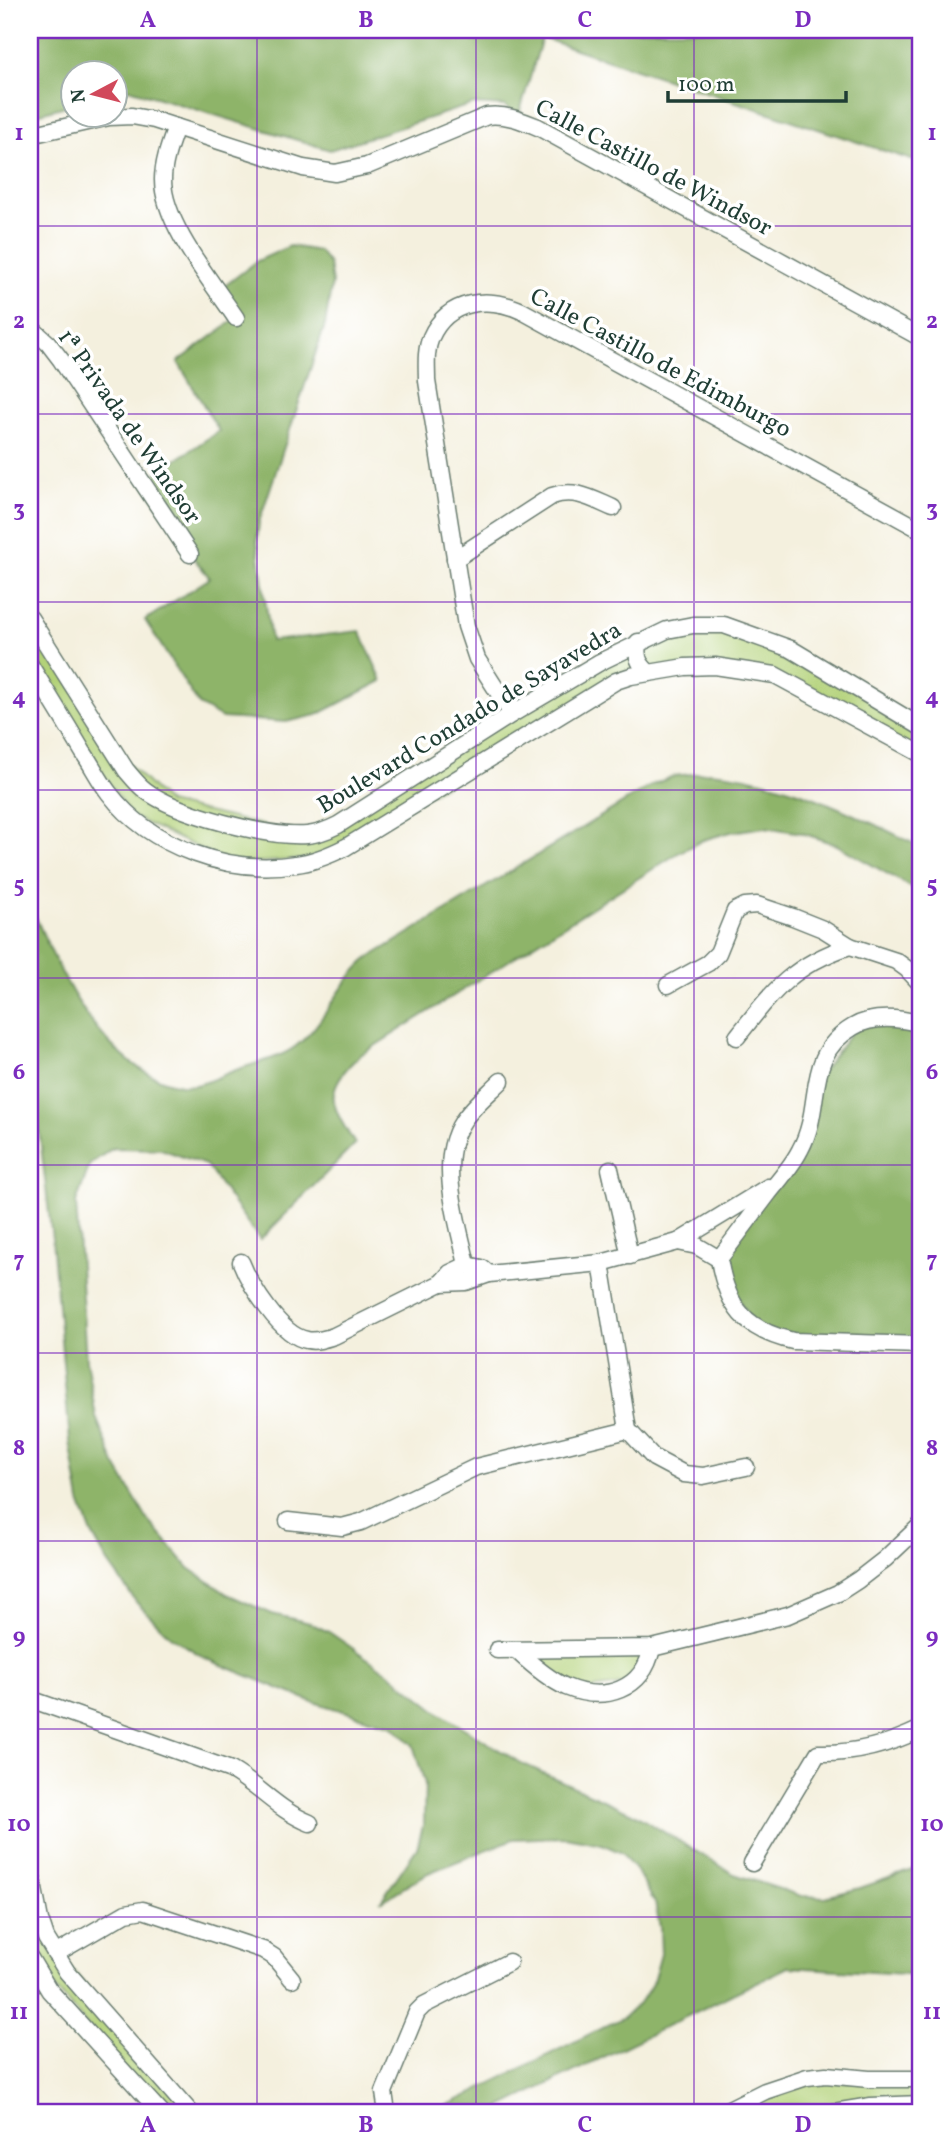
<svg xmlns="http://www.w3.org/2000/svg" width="951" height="2143" viewBox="0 0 951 2143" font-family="Vollkorn,serif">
  <rect width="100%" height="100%" fill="#fff"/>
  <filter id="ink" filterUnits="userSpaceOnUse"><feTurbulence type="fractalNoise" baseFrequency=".0143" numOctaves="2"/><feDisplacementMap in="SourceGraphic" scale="14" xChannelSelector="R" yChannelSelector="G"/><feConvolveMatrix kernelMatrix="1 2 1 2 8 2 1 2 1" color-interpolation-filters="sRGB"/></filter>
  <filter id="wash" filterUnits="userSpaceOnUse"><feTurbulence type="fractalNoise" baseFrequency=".00686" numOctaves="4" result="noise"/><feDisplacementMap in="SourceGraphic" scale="28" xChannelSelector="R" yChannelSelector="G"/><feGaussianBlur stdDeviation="1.57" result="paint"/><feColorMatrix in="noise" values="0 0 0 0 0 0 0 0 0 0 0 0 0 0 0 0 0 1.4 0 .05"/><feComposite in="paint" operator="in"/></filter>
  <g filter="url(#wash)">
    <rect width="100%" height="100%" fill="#f4f0de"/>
    <!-- green -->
    <g fill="#b3d279" stroke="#698856" stroke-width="2">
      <path d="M30,618L110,746L168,803L306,835L667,630L749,632L921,727V754L775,675L741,668L631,676L322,858L232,864L131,816L30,665Z"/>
      <path d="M652,1648L634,1683L579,1691L517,1651Z"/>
      <path d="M30,1868L46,1938L191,2113H161L30,1958Z"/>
      <path d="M921,2079V2104L828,2113H721L785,2083Z"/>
    </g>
    <!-- forest -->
    <g fill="#8eb469" stroke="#56784e" stroke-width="2">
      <path d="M30,30H921V163L542,38L518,118L505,106L473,104L330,150L129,89L116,92V74H74L73,104L30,116Z"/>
      <path d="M290,246L319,251L329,264L332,283L325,325L259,522L257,541L271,641L360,631L382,681L317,715L286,722L222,718L199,705L145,620L210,578L190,554L143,482L219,431L178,362L235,319L218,291L257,261Z"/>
      <path d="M709,772C784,777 855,815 921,847V893L837,845L802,833L765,827L731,832L703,840L678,853L359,1056C322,1091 330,1104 355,1144L260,1240L206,1165L161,1149L113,1148L90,1164L76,1203L86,1360L96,1417L115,1464L147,1519L189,1568L227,1594L272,1614L310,1623L329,1632L390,1674L441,1714L519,1762L632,1813L734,1874L801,1896L825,1897L860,1888L921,1867V1975L788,1967L489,2113H432L624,2017L642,2000L653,1982L661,1954L660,1927L655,1903L639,1875L622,1853L602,1844L566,1837L513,1839L428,1873L380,1902L417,1848L424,1822L425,1784L413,1745L393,1726L310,1701L246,1675L205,1658L170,1636L137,1603L107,1561L92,1534L80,1502L70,1441L52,1239L37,1112L33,1104L30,1103V904C56,965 94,1053 160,1079C170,1083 185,1087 196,1085C210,1082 224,1074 236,1070C255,1063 281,1058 296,1046C327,1022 339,981 370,957L654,784L674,776Z"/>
      <path d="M858,1024H921V1345L793,1341L753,1327L719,1259L798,1154L817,1078Z"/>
    </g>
  </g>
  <g filter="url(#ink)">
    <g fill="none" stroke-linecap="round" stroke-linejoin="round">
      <!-- minor casing -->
      <g stroke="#6a7c70" stroke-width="19">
        <g id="minor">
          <path d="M176,127C170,144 163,162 163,180C163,223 212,282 236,318"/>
          <path d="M30,135L109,117L132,116L154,120L303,168L335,173L367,166L487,116C506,114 521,120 538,127L921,338"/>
          <path d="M30,327L48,343L61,360L190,554"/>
          <path d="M455,559L552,496C575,488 592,499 613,508"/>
          <path d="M30,618L126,770C132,777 138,785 145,790C176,814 268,838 307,835C319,834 328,830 338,825L512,714L600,662L667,630L693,625H724L791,649L921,727"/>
          <path d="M638,642C636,657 638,663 649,673"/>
          <path d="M30,665C48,694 66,723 83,752C92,765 99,780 109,793C150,847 229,875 296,864C314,862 330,855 346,847L616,681L631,676L685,667L715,666L775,675L921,754"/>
          <path d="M512,714L477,659L466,626L427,381C427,367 425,351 431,337C448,299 489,296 522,311L921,530"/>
          <path d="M668,985L708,963L718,953L735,911L745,906L757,905L793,917L823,929L850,946L896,961L907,969L921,984"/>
          <path d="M921,1024C899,1018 874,1015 853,1027C802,1057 825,1105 800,1150C792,1166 779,1180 768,1194C752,1215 736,1237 719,1259C727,1307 745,1330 793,1341L921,1345"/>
          <path d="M737,1037C773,991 792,965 850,946"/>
          <path d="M610,1169L630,1256"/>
          <path d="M678,1242L768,1187"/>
          <path d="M241,1262C250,1285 281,1336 307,1340C316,1342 325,1339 334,1336L441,1283L450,1273L467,1265L482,1268L489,1274"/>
          <path d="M601,1263L628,1430L654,1458L684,1474L703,1476L746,1467"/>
          <path d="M467,1265C458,1221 436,1161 463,1121C473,1106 488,1094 501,1081"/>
          <path d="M441,1283L466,1282L489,1274L601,1263L678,1242L697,1246L719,1259"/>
          <path d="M288,1521L342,1527L361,1522L476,1467L628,1430"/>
          <path d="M497,1650L652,1648L788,1615L838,1593L858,1580L885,1559L921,1525"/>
          <path d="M517,1651C531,1664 548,1679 566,1687C605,1703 643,1690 652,1648"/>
          <path d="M30,1699L231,1770C259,1786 279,1811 310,1823"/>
          <path d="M752,1863L818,1753C855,1754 888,1745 921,1729"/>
          <path d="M30,1868L40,1920L46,1938L67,1972L191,2113"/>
          <path d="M55,1954L126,1913L143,1910L263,1950L274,1957L292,1979"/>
          <path d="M30,1958L49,1990L161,2113"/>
          <path d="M387,2113L384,2092L417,2012L424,2005L509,1962"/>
          <path d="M721,2113L765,2091L807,2077L826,2075L869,2079H921"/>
          <path d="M828,2113L871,2106L921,2104"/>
        </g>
      </g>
      <!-- minor -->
      <use href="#minor" stroke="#fff" stroke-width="16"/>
    </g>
  </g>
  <!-- grid -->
  <path fill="none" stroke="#7b2cbf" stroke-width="2" stroke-opacity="0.55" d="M257,30V2113M476,30V2113M694,30V2113M30,226H921M30,414H921M30,602H921M30,790H921M30,978H921M30,1165H921M30,1353H921M30,1541H921M30,1729H921M30,1917H921"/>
  <g text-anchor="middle" stroke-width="7" stroke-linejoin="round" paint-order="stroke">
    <!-- street labels -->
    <g font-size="24" fill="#1f3d34" stroke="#fff">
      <text transform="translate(654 167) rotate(28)" y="8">Calle Castillo de Windsor</text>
      <text transform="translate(661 362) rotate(28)" y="8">Calle Castillo de Edimburgo</text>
      <text transform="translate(130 426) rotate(55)" y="8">1ª Privada de Windsor</text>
      <text transform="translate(469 717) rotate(-31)" y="8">Boulevard Condado de Sayavedra</text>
    </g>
  </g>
  <!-- margin -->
  <rect width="951" height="2143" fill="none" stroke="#fff" stroke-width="77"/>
  <!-- north arrow -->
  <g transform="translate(94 94) rotate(263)"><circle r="33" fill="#ffffff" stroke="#a5b1ae" stroke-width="2"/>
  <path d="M0-5L12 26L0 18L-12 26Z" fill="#d1495b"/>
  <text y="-10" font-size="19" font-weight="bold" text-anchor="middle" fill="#1f3d34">N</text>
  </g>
  <!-- scale -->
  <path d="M668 91v10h178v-10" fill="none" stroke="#1f3d34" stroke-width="3.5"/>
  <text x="678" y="91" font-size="21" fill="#1f3d34" stroke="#ffffff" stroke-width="5" paint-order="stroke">100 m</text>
  <rect x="38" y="38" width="874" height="2066" fill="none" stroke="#7b2cbf" stroke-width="2.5"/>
  <g font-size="23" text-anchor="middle" font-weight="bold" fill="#7b2cbf">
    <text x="148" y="27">A</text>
    <text x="366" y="27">B</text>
    <text x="585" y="27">C</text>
    <text x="803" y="27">D</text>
    <text x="19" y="140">1</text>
    <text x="932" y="140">1</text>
    <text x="19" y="328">2</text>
    <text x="932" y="328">2</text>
    <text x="19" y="516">3</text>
    <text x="932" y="516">3</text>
    <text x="19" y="704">4</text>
    <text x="932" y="704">4</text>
    <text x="19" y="892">5</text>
    <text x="932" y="892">5</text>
    <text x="19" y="1079">6</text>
    <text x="932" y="1079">6</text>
    <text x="19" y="1267">7</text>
    <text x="932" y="1267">7</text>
    <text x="19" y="1455">8</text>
    <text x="932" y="1455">8</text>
    <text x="19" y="1643">9</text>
    <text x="932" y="1643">9</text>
    <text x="19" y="1831">10</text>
    <text x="932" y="1831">10</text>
    <text x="19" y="2019">11</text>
    <text x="932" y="2019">11</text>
    <text x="148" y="2132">A</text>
    <text x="366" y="2132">B</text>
    <text x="585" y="2132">C</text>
    <text x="803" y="2132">D</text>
  </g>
</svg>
